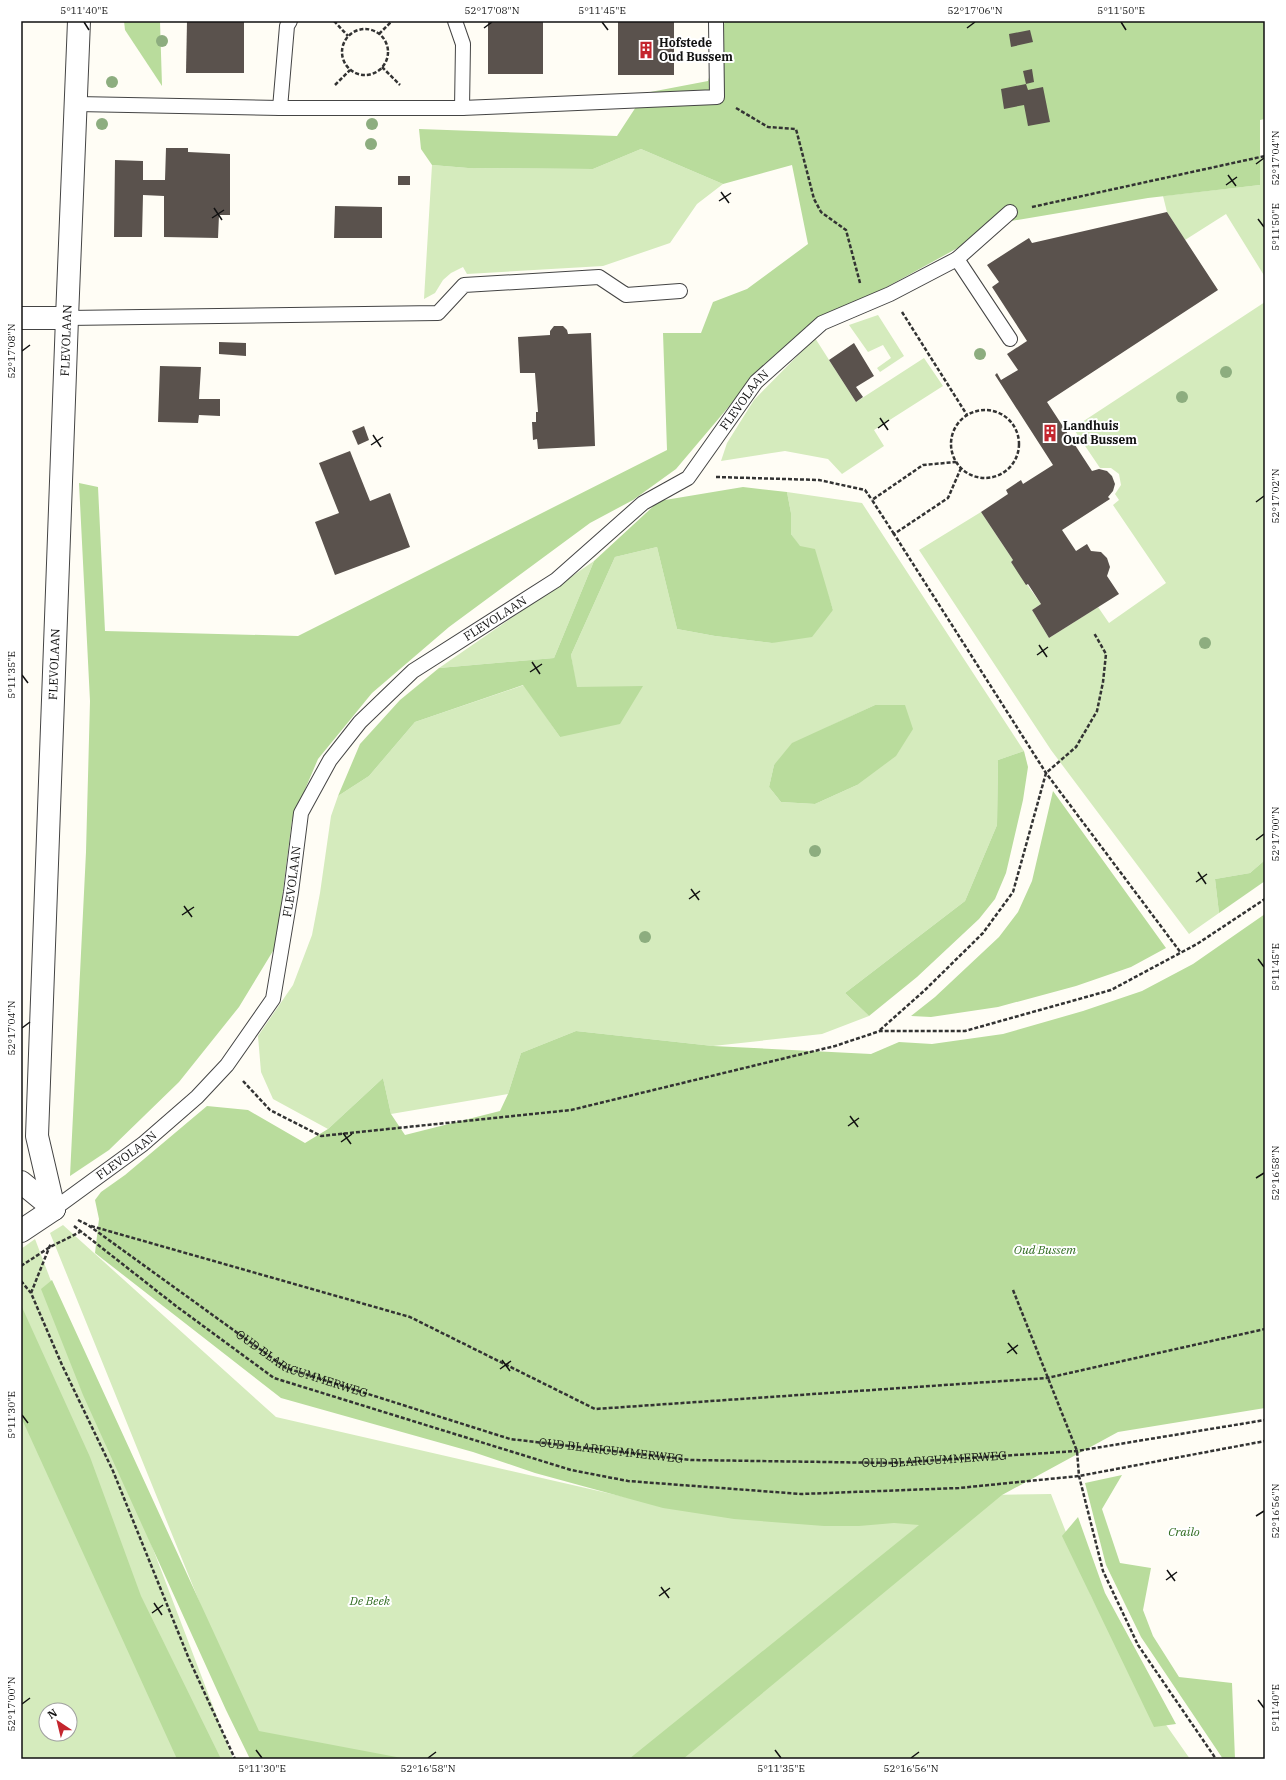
<svg xmlns="http://www.w3.org/2000/svg" width="1286" height="1780" viewBox="0 0 1286 1780" font-family="'IBM Plex Serif',serif">
  <rect width="100%" height="100%" fill="#fffdf5"/>
  <!-- green -->
  <g fill="#d5ebbd" fill-rule="evenodd">
    <path d="M641,149L723,184L697,204L670,243L603,266L467,274L463,267L451,273L443,280L435,293L424,299L432,165L468,168L593,169Z"/>
    <path d="M1265,157V277L1226,214L1185,240L1167,212L1163,196L1260,185V158Z"/>
    <path d="M1265,302V860L1250,873L1215,879L1219,913L1189,934L1051,750L919,550L981,512L1013,560L1011,562L1041,604L1032,610L1049,638L1098,607L1109,623L1166,583L1113,505L1119,500L1115,494L1121,485L1119,474L1111,468H1100L1073,428Z"/>
    <path d="M878,315L904,356L880,372L877,368L891,358L883,345L868,352L849,325Z"/>
    <path d="M815,338L856,402L924,358L943,386L874,430L884,446L842,474L828,459L785,451L721,461L727,443L754,400Z"/>
    <path d="M787,492L862,503L1024,751L998,760L997,825L965,901L845,993L869,1016L822,1034L713,1046L576,1031L521,1053L508,1094L391,1114L383,1078L328,1129L273,1099L261,1072L258,1036L293,985L312,935L320,893L331,816L338,796L369,776L415,722L524,685L560,737L576,687L571,655L615,557L657,547L677,629L715,636L772,643L833,610L824,583L791,534V513ZM875,705L857,785L815,804L781,802L769,787L774,765L830,726Z"/>
    <path d="M594,561L554,658L439,668Z"/>
    <path d="M63,1225L276,1417L638,1500L1051,1494L1091,1596L1136,1682L1190,1759H263L50,1233Z"/>
    <path d="M35,1239L233,1759H21V1249ZM46,1710H70V1734H46Z"/>
  </g>
  <!-- forest -->
  <g fill="#b9dc9c">
    <path d="M124,21H160L162,86L125,30Z"/>
    <path d="M725,21H1265V119L1260,120V185L1148,198L1005,222L883,289L811,323L764,365L676,469L633,500L590,523L449,627L372,693L318,759L292,820L276,946L239,1007L179,1082L109,1150L70,1176L86,852L90,701L79,483L98,487L105,631L298,636L667,450L663,333H701L713,302L747,289L808,244L792,165L723,184L641,149L593,169L468,168L432,165L421,149L419,129L617,136L645,93L708,81Z"/>
    <path d="M743,487L787,492L791,513V534L800,546L815,549L833,610L812,637L772,643L715,636L677,629L657,547L615,557L571,655L577,687L643,686L620,724L560,737L523,685L415,722L369,776L338,796L360,744L400,700L439,668L554,658L594,561L659,501Z"/>
    <path d="M875,705H905L913,729L896,756L857,785L815,804L781,802L769,787L774,765L792,743Z"/>
    <path d="M1024,751L1028,767L1023,800L1006,873L995,899L979,919L917,977L869,1016L845,993L965,901L997,825L998,760Z"/>
    <path d="M1053,791L1166,948L1131,967L1076,986L998,1007L931,1017L911,1016L935,997L999,937L1018,912L1032,881Z"/>
    <path d="M1265,860V881L1219,913L1215,879L1250,873Z"/>
    <path d="M1265,914V1408L1118,1432L1002,1495L683,1759H629L919,1525L894,1523L859,1526H824L734,1519L663,1508L535,1473L473,1452L281,1398L95,1253L99,1219L95,1200L101,1192L125,1175L207,1106L248,1110L305,1143L328,1129L383,1078L391,1114L405,1135L500,1111L508,1094L521,1053L576,1031L713,1046L871,1054L899,1042L932,1044L1003,1034L1083,1011L1142,991L1193,964Z"/>
    <path d="M52,1280L259,1731L407,1759H250L226,1710L83,1395L41,1289Z"/>
    <path d="M21,1305L90,1457L141,1596L221,1759H177L21,1417Z"/>
    <path d="M1122,1475L1102,1509L1120,1563L1151,1568L1143,1610L1153,1636L1179,1677L1232,1683L1235,1759H1223L1141,1637L1106,1565L1085,1483Z"/>
    <path d="M1078,1517L1105,1593L1176,1724L1154,1727L1062,1536Z"/>
  </g>
  <!-- building -->
  <g fill="#5a524d">
    <path d="M187,21H244V73H186Z"/>
    <rect x="488" y="21" width="55" height="53"/>
    <rect x="618" y="21" width="56" height="54"/>
    <path d="M1030,30L1033,42L1011,47L1009,34Z"/>
    <path d="M1032,69L1034,82L1026,84L1023,71Z"/>
    <path d="M1026,84L1028,90L1043,87L1050,122L1028,126L1024,105L1004,109L1001,89Z"/>
    <path d="M166,148H188V152L230,154V215H219L218,238L164,237V196L143,195L142,237H114L115,160L143,161V180H165Z"/>
    <rect x="398" y="176" width="12" height="9"/>
    <path d="M335,206L382,207V238H334Z"/>
    <path d="M1167,212L1218,290L1047,402L1092,471L1099,469L1107,471L1112,476L1115,484L1113,491L1108,497L1110,499L1062,530L1076,551L1087,544L1091,551L1101,552L1107,558L1110,567L1107,576L1119,594L1049,638L1032,610L1041,604L1028,584L1026,585L1011,562L1013,560L981,512L1008,494L1006,490L1021,480L1023,484L1053,465L995,375L997,373L1001,380L1018,370L1007,354L1027,341L992,287L999,282L987,265L1029,238L1032,243Z"/>
    <path d="M554,326H563L567,330L568,334L591,333L595,446L538,449L537,439L533,440L532,422H536V412H538L535,373H520L518,337L550,335V331Z"/>
    <path d="M219,342L246,343V356L219,354Z"/>
    <path d="M854,343L874,376L856,387L863,397L856,402L829,360Z"/>
    <path d="M160,366L201,367L199,399H220V416L199,415L198,423L158,422Z"/>
    <path d="M364,426L369,440L358,445L352,431Z"/>
    <path d="M350,451L370,501L390,493L410,547L335,575L315,522L339,513L319,463Z"/>
  </g>
  <g fill="none" stroke-linecap="round" stroke-linejoin="round">
    <!-- lane casing -->
    <g stroke="#444" stroke-width="16">
      <g id="lane">
        <path d="M455,21L463,44L462,108"/>
        <path d="M77,104L280,108H462L717,97L716,21"/>
        <path d="M280,108L287,26L290,21"/>
        <path d="M957,259L1010,212"/>
        <path d="M67,318L438,313L464,285L599,277L626,295L680,291"/>
        <path id="s2" d="M54,1209L143,1144L197,1097L227,1065L273,999L291,892L301,813L330,760L360,722L413,671L556,580L643,503L688,478L756,382L822,323L890,294L957,259L1010,339"/>
      </g>
    </g>
    <!-- street casing -->
    <g stroke="#444" stroke-width="24">
      <g id="street">
        <path d="M21,318H67"/>
        <path d="M21,1182L54,1209"/>
        <path id="s3" d="M54,1209L37,1136L67,318L79,21"/>
        <path d="M21,1231L54,1209"/>
      </g>
    </g>
    <!-- path -->
    <g stroke="#333" stroke-width="2.5" stroke-dasharray="4 2" stroke-linecap="butt">
      <path d="M334,21L348,36"/>
      <circle cx="365" cy="52" r="23"/>
      <path d="M379,34L392,21"/>
      <path d="M382,67L400,85"/>
      <path d="M335,85L350,70"/>
      <path d="M736,108L768,127L796,129L814,199L821,212L846,230L860,283"/>
      <path d="M1032,207L1265,156"/>
      <path d="M902,312L967,415"/>
      <circle cx="985" cy="444" r="34"/>
      <path d="M961,468L948,498L894,534L1046,773L1181,953"/>
      <path d="M716,477L819,480L865,490L872,500"/>
      <path d="M894,534L872,500L923,465L956,462"/>
      <path d="M880,1030L925,990L983,933L1013,892L1046,773L1076,747L1097,711L1103,682L1106,654L1094,633"/>
      <path d="M243,1081L270,1110L321,1136L571,1110L835,1046L880,1031H965L1111,990L1197,944L1265,899"/>
      <path id="s1" d="M78,1220L88,1225L286,1368L510,1439L691,1460L892,1463L1077,1451L1265,1420"/>
      <path d="M74,1226L176,1306L274,1378L571,1470L628,1481L801,1494L959,1488L1079,1476L1265,1441"/>
      <path d="M91,1226L410,1317L595,1409L1047,1378L1265,1329"/>
      <path d="M21,1266L50,1247L80,1232"/>
      <path d="M21,1281L31,1293L62,1365L113,1471L189,1659L235,1759"/>
      <path d="M1013,1290L1077,1451L1079,1476L1103,1571L1138,1645L1216,1759"/>
      <path d="M31,1293L51,1243"/>
    </g>
    <!-- lane -->
    <use href="#lane" stroke="#fff" stroke-width="14"/>
    <!-- street -->
    <use href="#street" stroke="#fff" stroke-width="22"/>
  </g>
  <!-- trees -->
  <g fill="#8dad7f">
    <circle cx="162" cy="41" r="6"/>
    <circle cx="112" cy="82" r="6"/>
    <circle cx="102" cy="124" r="6"/>
    <circle cx="372" cy="124" r="6"/>
    <circle cx="371" cy="144" r="6"/>
    <circle cx="980" cy="354" r="6"/>
    <circle cx="1226" cy="372" r="6"/>
    <circle cx="1182" cy="397" r="6"/>
    <circle cx="1205" cy="643" r="6"/>
    <circle cx="815" cy="851" r="6"/>
    <circle cx="645" cy="937" r="6"/>
  </g>
  <!-- ticks -->
  <path fill="none" stroke="#111" stroke-width="1.5" d="M84,22L89,30M602,22L608,30M1121,22L1126,30M484,28L492,22M967,28L975,22M1256,164L1264,158M1228,175L1236,186M1226,185L1237,177M721,192L729,203M719,201L731,193M214,208L222,220M212,218L224,210M1258,219L1264,227M22,351L30,345M880,418L888,430M878,428L889,420M373,435L381,447M371,445L383,437M1256,502L1264,496M1039,645L1047,657M1037,655L1048,647M532,662L540,674M530,672L542,664M22,675L28,683M1256,840L1264,834M1198,872L1206,884M1196,882L1207,874M691,889L699,900M689,899L700,891M184,906L192,917M182,915L194,907M1258,959L1264,967M22,1028L30,1022M850,1116L858,1127M848,1126L859,1118M343,1133L351,1144M341,1142L352,1134M1256,1178L1264,1173M1008,1343L1017,1354M1007,1353L1018,1345M502,1360L510,1371M500,1369L511,1361M22,1415L28,1423M1256,1516L1264,1511M1167,1570L1175,1581M1166,1580L1177,1572M661,1587L669,1598M659,1596L670,1588M154,1603L162,1615M152,1613L163,1605M1258,1700L1264,1708M22,1704L30,1698M256,1750L262,1758M775,1750L781,1758M428,1758L436,1752M911,1758L919,1752"/>
  <!-- icons -->
  <defs>
    <g id="building-bare" transform="scale(1.38)"><path d="M-4-6H4V6H1V3H-1V6H-4ZM-2.5-4.3h1.7v1.8h-1.7ZM.8-4.3h1.7v1.8H.8ZM-2.5-1h1.7V.8h-1.7ZM.8-1h1.7V.8H.8Z" fill="#c4262e" stroke="#fff" stroke-width="2.5" paint-order="stroke"/></g>
  </defs>
  <g fill-rule="evenodd">
    <use href="#building-bare" x="646" y="50"/>
    <use href="#building-bare" x="1050" y="433"/>
  </g>
  <g text-anchor="middle" stroke-width="4" stroke-linejoin="round" paint-order="stroke">
    <!-- poi labels -->
    <g font-size="12" font-weight="bold" fill="#111" stroke="#fff" text-anchor="start">
      <text x="659" y="47">Hofstede<tspan x="659" dy="14">Oud Bussem</tspan></text>
      <text x="1063" y="430">Landhuis<tspan x="1063" dy="14">Oud Bussem</tspan></text>
    </g>
    <!-- street labels -->
    <g font-size="12" fill="#111" stroke="#fff">
      <text dy="4" stroke="none"><textPath href="#s3" startOffset="871">FLEVOLAAN</textPath></text>
      <text dy="4" stroke="none"><textPath href="#s2" startOffset="1110">FLEVOLAAN</textPath></text>
      <text dy="4" stroke="none"><textPath href="#s2" startOffset="774">FLEVOLAAN</textPath></text>
      <text dy="4" stroke="none"><textPath href="#s3" startOffset="547">FLEVOLAAN</textPath></text>
      <text dy="4" stroke="none"><textPath href="#s2" startOffset="425">FLEVOLAAN</textPath></text>
      <text dy="4" stroke="none"><textPath href="#s2" startOffset="90">FLEVOLAAN</textPath></text>
      <text dy="4" stroke="none"><textPath href="#s1" startOffset="268">OUD BLARICUMMERWEG</textPath></text>
      <text dy="4" stroke="none"><textPath href="#s1" startOffset="592">OUD BLARICUMMERWEG</textPath></text>
      <text dy="4" stroke="none"><textPath href="#s1" startOffset="916">OUD BLARICUMMERWEG</textPath></text>
    </g>
    <!-- park labels -->
    <g font-size="12" font-style="italic" fill="#2f6b1f" stroke="#fff">
      <text x="1045" y="1254">Oud Bussem</text>
      <text x="1184" y="1536">Crailo</text>
      <text x="370" y="1605">De Beek</text>
    </g>
  </g>
  <!-- border -->
  <rect width="1286" height="1780" fill="none" stroke="#ffffff" stroke-width="44"/>
  <!-- north arrow -->
  <g transform="translate(58 1722) rotate(325)"><circle r="19" fill="#ffffff" stroke="#a0a0a0"/>
  <path d="M0-3L7 15L0 10L-7 15Z" fill="#c4262e"/>
  <text y="-6" font-size="11" font-weight="bold" text-anchor="middle" fill="#111111">N</text>
  </g>
  <rect x="22" y="22" width="1242" height="1736" fill="none" stroke="#111" stroke-width="1.5"/>
  <g font-size="10" text-anchor="middle" fill="#111">
    <text x="84" y="14">5°11'40"E</text>
    <text x="492" y="14">52°17'08"N</text>
    <text x="602" y="14">5°11'45"E</text>
    <text x="975" y="14">52°17'06"N</text>
    <text x="1121" y="14">5°11'50"E</text>
    <text transform="translate(1275 158) rotate(-90)" y="4">52°17'04"N</text>
    <text transform="translate(1275 227) rotate(-90)" y="4">5°11'50"E</text>
    <text transform="translate(11 351) rotate(-90)" y="4">52°17'08"N</text>
    <text transform="translate(1275 496) rotate(-90)" y="4">52°17'02"N</text>
    <text transform="translate(11 675) rotate(-90)" y="4">5°11'35"E</text>
    <text transform="translate(1275 834) rotate(-90)" y="4">52°17'00"N</text>
    <text transform="translate(1275 967) rotate(-90)" y="4">5°11'45"E</text>
    <text transform="translate(11 1028) rotate(-90)" y="4">52°17'04"N</text>
    <text transform="translate(1275 1173) rotate(-90)" y="4">52°16'58"N</text>
    <text transform="translate(11 1415) rotate(-90)" y="4">5°11'30"E</text>
    <text transform="translate(1275 1511) rotate(-90)" y="4">52°16'56"N</text>
    <text transform="translate(11 1704) rotate(-90)" y="4">52°17'00"N</text>
    <text transform="translate(1275 1708) rotate(-90)" y="4">5°11'40"E</text>
    <text x="262" y="1772">5°11'30"E</text>
    <text x="428" y="1772">52°16'58"N</text>
    <text x="781" y="1772">5°11'35"E</text>
    <text x="911" y="1772">52°16'56"N</text>
  </g>
</svg>
